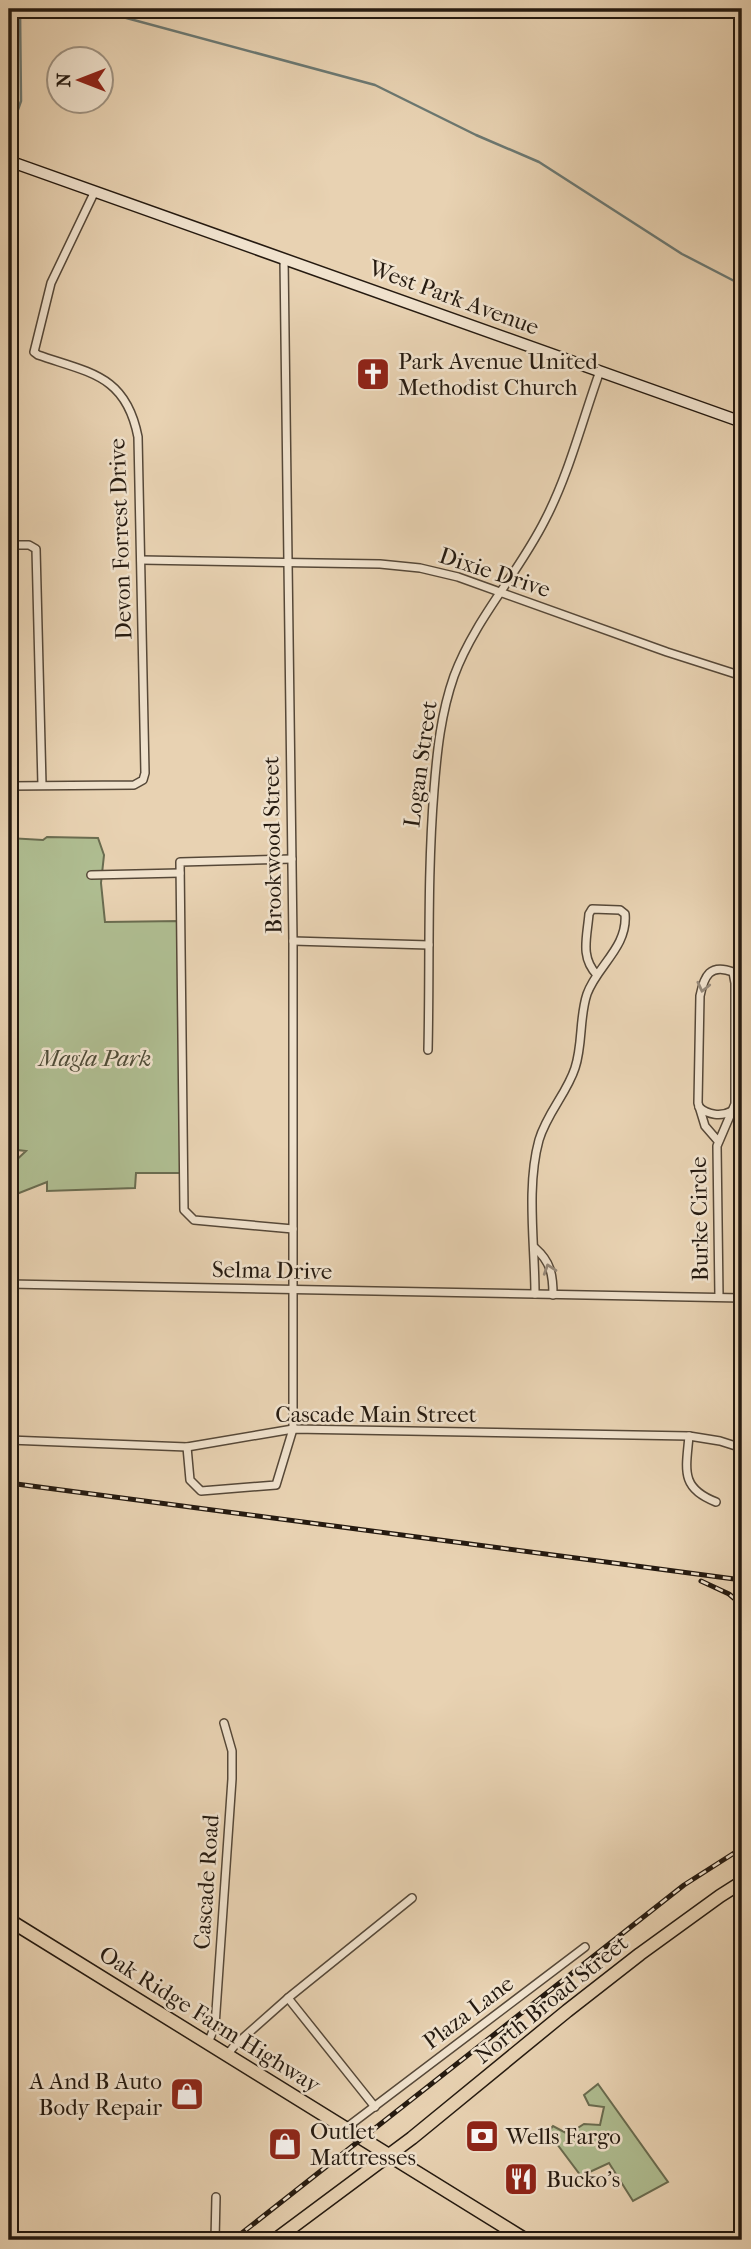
<svg xmlns="http://www.w3.org/2000/svg" width="751" height="2249" viewBox="0 0 751 2249" font-family="'IM FELL French Canon',serif">
  <rect width="100%" height="100%" fill="#e8d2b2"/>
  <filter id="stains"><feTurbulence type="fractalNoise" baseFrequency=".00286" numOctaves="4"/><feColorMatrix values="0 0 0 0 .2 0 0 0 0 .09 0 0 0 0 .02 0 0 0 .5 -.17"/></filter>
  <radialGradient id="worn" r=".72"><stop offset=".6" stop-color="#630" stop-opacity="0"/><stop offset="1" stop-color="#630" stop-opacity=".3"/></radialGradient>
  <!-- green -->
  <g fill="#afbd91" stroke="#6a6c50" stroke-width="2">
    <path d="M47,837L98,838L104,855L101,883L105,922L180,921L184,1173H136L135,1188L47,1191V1182L9,1197V1167L26,1151L9,1149V838L43,840Z"/>
    <path d="M598,2084L668,2182L633,2201L609,2163L581,2176L548,2132L553,2126L568,2134L584,2124L600,2125L604,2107L589,2105L584,2095Z"/>
  </g>
  <g fill="none" stroke-linecap="round" stroke-linejoin="round">
    <!-- stream -->
    <g stroke="#6b7872" stroke-width="2.5">
      <path d="M93,9L375,85L476,135L539,162L682,254L742,285"/>
      <path d="M9,135L21,101L20,9"/>
    </g>
    <!-- street casing -->
    <g stroke="#564838" stroke-width="10">
      <g id="street">
        <path d="M9,545H29L36,549L42,785"/>
        <path d="M141,560L380,564L420,568L458,577L667,652L742,676"/>
        <path d="M9,786L134,785L143,780L145,773L138,437C126,375 90,373 38,355L34,352L51,283L95,191"/>
        <path d="M292,859L180,862L184,1210L194,1220L293,1229"/>
        <path d="M91,875L180,873"/>
        <path d="M293,941L429,945"/>
        <path d="M428,1050C430,964 427,877 434,790C437,751 441,713 454,676C475,619 518,574 545,520C569,474 582,421 600,371"/>
        <path d="M699,1107C708,1115 721,1117 732,1111"/>
        <path d="M718,1141L705,1126L698,1103L700,996C704,976 710,963 733,972L735,983V1104L717,1146L719,1297"/>
        <path d="M535,1248C551,1262 553,1275 553,1295"/>
        <path d="M9,1284L742,1298"/>
        <path d="M535,1294C535,1245 526,1187 539,1140C547,1113 567,1093 575,1068C583,1044 579,1018 587,994C597,966 628,947 625,914L620,910L592,909L589,914C587,938 580,957 597,975"/>
        <path d="M689,1436C686,1470 680,1488 716,1502"/>
        <path d="M9,1440L187,1447L293,1429L689,1436L720,1441L742,1448"/>
        <path d="M187,1447L190,1480L201,1491L276,1485L293,1429V941L284,259"/>
        <path d="M288,1998L375,2107"/>
        <path d="M208,2043L215,2026L232,1779V1751L224,1723"/>
        <path d="M227,2055L235,2045L288,1998L412,1898"/>
        <path d="M346,2128L585,1947"/>
        <path d="M215,2240L216,2197"/>
      </g>
    </g>
    <!-- secondary casing -->
    <g stroke="#251a10" stroke-width="13">
      <path id="secondary" d="M9,161L742,422"/>
    </g>
    <!-- primary casing -->
    <g stroke="#251a10" stroke-width="15">
      <g id="primary">
        <path d="M9,1920L526,2240"/>
        <path d="M275,2240L412,2138L567,2011L640,1954L720,1896L742,1882"/>
      </g>
    </g>
    <!-- street -->
    <use href="#street" stroke="#f0e2cd" stroke-width="7"/>
    <!-- secondary -->
    <use href="#secondary" stroke="#f0e2cd" stroke-width="10"/>
    <!-- primary -->
    <use href="#primary" stroke="#e8d2b2" stroke-width="12"/>
    <!-- rail casing -->
    <g stroke="#251a10" stroke-width="5">
      <g id="rail">
        <path d="M9,1483L742,1580"/>
        <path d="M701,1581L729,1594L742,1605"/>
        <path d="M233,2240L684,1885L742,1848"/>
      </g>
    </g>
    <!-- rail -->
    <use href="#rail" stroke="#f0e2cd" stroke-width="2.5" stroke-dasharray="8" stroke-linecap="butt"/>
  </g>
  <!-- one-way arrows -->
  <defs><path id="oneway-chevron" d="M-2-3.5L2.5 0L-2 3.5" fill="none" stroke-width="1.6" stroke-linecap="round" stroke-linejoin="round" transform="scale(1.75)"/></defs>
  <g stroke="#958878">
    <use href="#oneway-chevron" transform="translate(703 987) rotate(103)"/>
    <use href="#oneway-chevron" transform="translate(549 1269) rotate(-108)"/>
  </g>
  <!-- icons -->
  <defs>
    <g id="church-square" transform="scale(1.75)"><rect x="-9" y="-9" width="18" height="18" rx="4" fill="#8f2418" stroke="#f0e2cd"/><path d="M-1.2-6h2.4v3.5h3.3v2.4h-3.3V6h-2.4V-.1h-3.3v-2.4h3.3Z" fill="#fff"/></g>
    <g id="shop-square" transform="scale(1.75)"><rect x="-9" y="-9" width="18" height="18" rx="4" fill="#8f2418" stroke="#f0e2cd"/><path d="M-5-2.5h2.3a2.7 3.5 0 0 1 5.4 0H5L5.5 6h-11ZM-1.5-2.5h3a1.5 2.3 0 0 0-3 0Z" fill="#fff"/></g>
    <g id="bank-square" transform="scale(1.75)"><rect x="-9" y="-9" width="18" height="18" rx="4" fill="#8f2418" stroke="#f0e2cd"/><path d="M-6-4H6V4H-6ZM0-2.3a2.3 2.3 0 1 0 0 4.6a2.3 2.3 0 1 0 0-4.6Z" fill="#fff"/></g>
    <g id="restaurant-square" transform="scale(1.75)"><rect x="-9" y="-9" width="18" height="18" rx="4" fill="#8f2418" stroke="#f0e2cd"/><path d="M-5-6h1v4h1v-4h1v4h1v-4h1v5L-1.5 .5V6h-2V.5L-5-1ZM5-6V6H3V1.5H1.5Q1.5-4 5-6Z" fill="#fff"/></g>
  </defs>
  <g fill-rule="evenodd">
    <use href="#church-square" x="373" y="374"/>
    <use href="#shop-square" x="187" y="2094"/>
    <use href="#bank-square" x="482" y="2136"/>
    <use href="#shop-square" x="285" y="2144"/>
    <use href="#restaurant-square" x="521" y="2179"/>
  </g>
  <g text-anchor="middle" stroke-width="5" stroke-linejoin="round" paint-order="stroke">
    <!-- street labels -->
    <g font-size="23" fill="#251a10" stroke="#f0e2cd">
      <text transform="translate(454 297) rotate(20)" y="8">West Park Avenue</text>
      <text transform="translate(120 539) rotate(-92)" y="8">Devon Forrest Drive</text>
      <text transform="translate(495 572) rotate(18)" y="8">Dixie Drive</text>
      <text transform="translate(420 764) rotate(-82)" y="8">Logan Street</text>
      <text transform="translate(272 845) rotate(-91)" y="8">Brookwood Street</text>
      <text transform="translate(699 1219) rotate(-91)" y="8">Burke Circle</text>
      <text transform="translate(272 1270) rotate(1)" y="8">Selma Drive</text>
      <text x="376" y="1422">Cascade Main Street</text>
      <text transform="translate(206 1882) rotate(-86)" y="8">Cascade Road</text>
      <text transform="translate(551 1999) rotate(-39)" y="8">North Broad Street</text>
      <text transform="translate(468 2012) rotate(-37)" y="8">Plaza Lane</text>
      <text transform="translate(210 2019) rotate(32)" y="8">Oak Ridge Farm Highway</text>
    </g>
    <!-- poi labels -->
    <g font-size="23" fill="#251a10" stroke="#f0e2cd" text-anchor="start">
      <text x="398" y="369">Park Avenue United<tspan x="398" dy="26">Methodist Church</tspan></text>
      <text x="162" y="2089" text-anchor="end">A And B Auto<tspan x="162" dy="26">Body Repair</tspan></text>
      <text x="310" y="2139">Outlet<tspan x="310" dy="26">Mattresses</tspan></text>
      <text x="506" y="2144">Wells Fargo</text>
      <text x="546" y="2187">Bucko's</text>
    </g>
    <!-- park labels -->
    <g font-size="23" font-style="italic" fill="#4e4b37" stroke="#f0e2cd">
      <text x="95" y="1066">Magla Park</text>
    </g>
  </g>
  <!-- margin -->
  <rect width="751" height="2249" fill="none" stroke="#e8d2b2" stroke-width="35"/>
  <rect x="10" y="10" width="730" height="2228" fill="none" stroke="#251a10" stroke-width="3.5"/>
  <rect x="18" y="18" width="716" height="2214" fill="none" stroke="#251a10" stroke-width="2"/>
  <!-- north arrow -->
  <g transform="translate(80 80) rotate(270)"><circle r="33" fill="#f0e2cd" stroke="#9f9281" stroke-width="2"/>
  <path d="M0-5L12 26L0 18L-12 26Z" fill="#8f2418"/>
  <text y="-10" font-size="19" font-weight="bold" text-anchor="middle" fill="#251a10">N</text>
  </g>
  <rect width="100%" height="100%" filter="url(#stains)"/>
  <rect width="100%" height="100%" fill="url(#worn)"/>
</svg>
